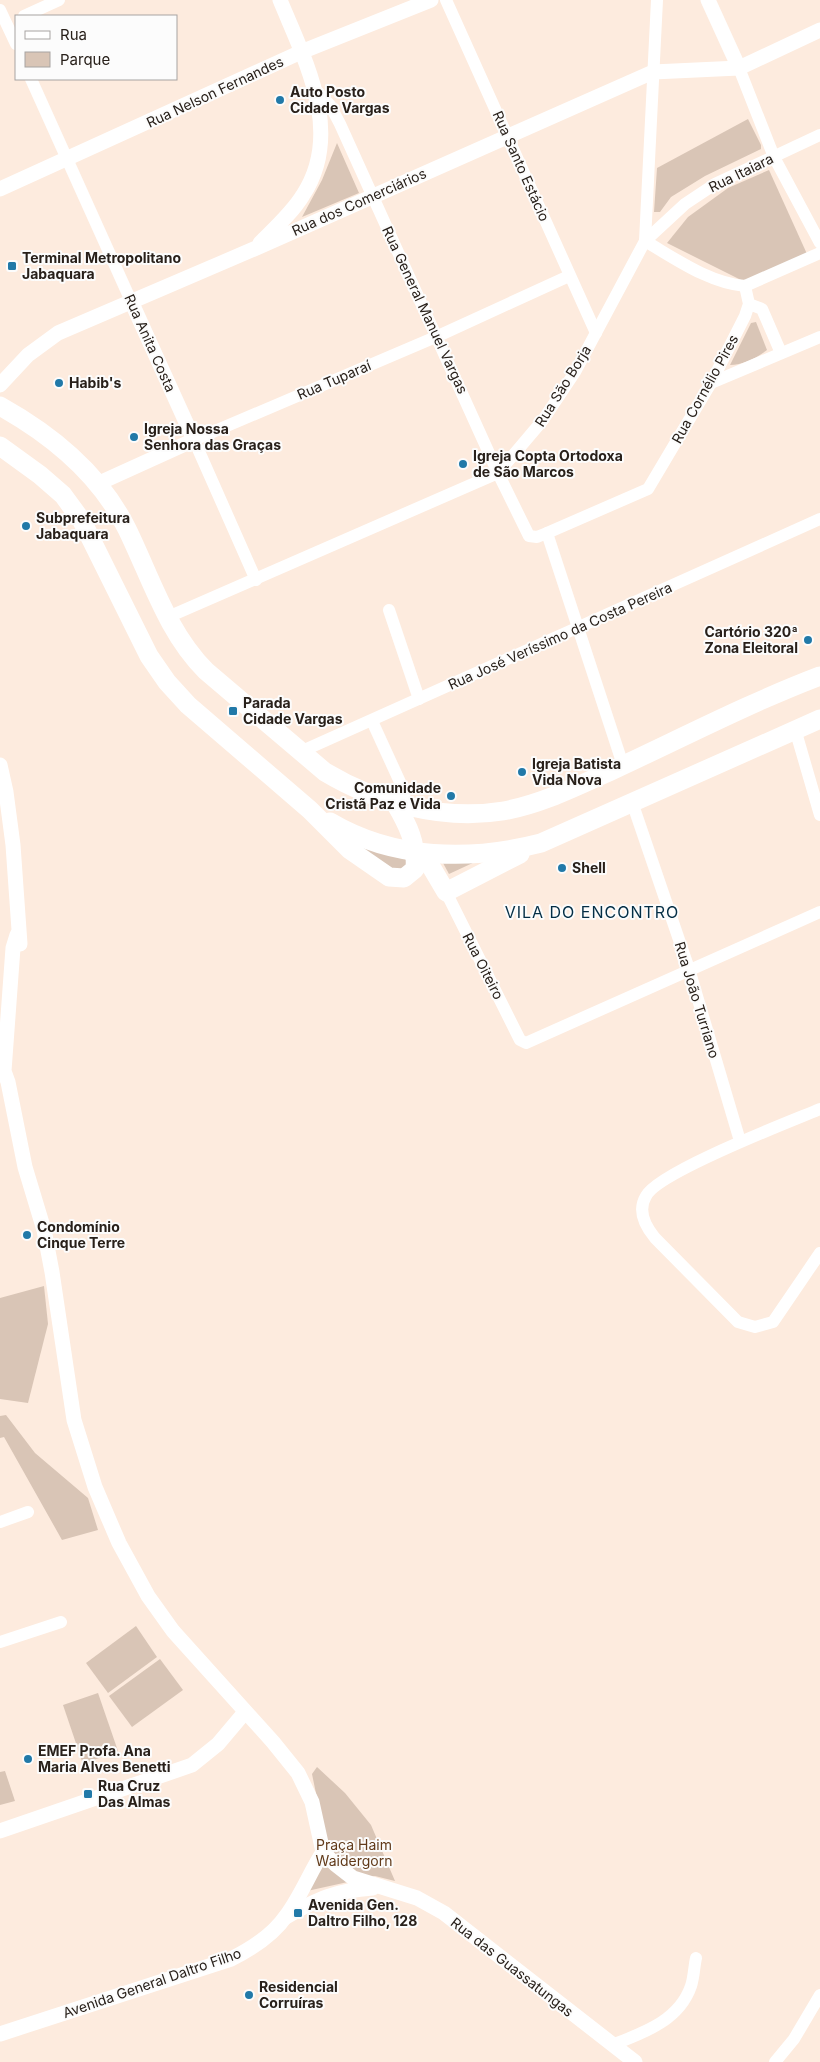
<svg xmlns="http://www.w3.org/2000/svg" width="820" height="2062" viewBox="0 0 820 2062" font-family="Inter,sans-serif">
  <rect width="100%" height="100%" fill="#fdebde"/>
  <!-- green -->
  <g fill="#d9c5b6">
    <path d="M748,119L761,145V149L705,176L671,197L660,212H654L657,168Z"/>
    <path d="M337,143L359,193L302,217L322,180Z"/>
    <path d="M769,170L807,254L745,282L667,243L688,217L728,188Z"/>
    <path d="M756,322L767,350C757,358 743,365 730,365L751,323Z"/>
    <path d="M351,842L405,858L408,864L400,873Z"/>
    <path d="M477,861L449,874L443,863Z"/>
    <path d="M44,1286L48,1324L28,1403L0,1399V1298Z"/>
    <path d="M6,1415L35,1453L88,1498L98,1530L62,1540L4,1437L0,1438V1416Z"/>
    <path d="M136,1626L157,1657L108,1693L86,1663Z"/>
    <path d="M160,1659L183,1690L132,1727L109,1696Z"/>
    <path d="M98,1693L118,1751L83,1764L63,1705Z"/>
    <path d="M317,1767L345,1793L371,1825L395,1881L375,1876L307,1891L327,1847L312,1774Z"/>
    <path d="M5,1771L15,1801L0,1805V1772Z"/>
  </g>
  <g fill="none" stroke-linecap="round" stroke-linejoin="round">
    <!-- minor -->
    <g stroke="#fff" stroke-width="12">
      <path d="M446,0L596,333"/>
      <path d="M0,10L16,44"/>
      <path d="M24,16L59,0"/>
      <path d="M739,68L774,157L820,243"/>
      <path d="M31,79L131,301"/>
      <path d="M314,88L330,105L340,124L498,473L529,536L537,537L547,533L648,489L711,383L745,316L749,304L745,286"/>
      <path d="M820,135L715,184L685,204L645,241C676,259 709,283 745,286L820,253"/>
      <path d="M749,304L762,309L781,353"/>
      <path d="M711,383L820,337"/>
      <path d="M547,533L623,765"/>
      <path d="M256,580L194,440L438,336L569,276"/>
      <path d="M389,610L419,699"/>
      <path d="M168,617L498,473L543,420L575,372L645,241L657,0"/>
      <path d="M372,721L405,793"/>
      <path d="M795,729L820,815"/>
      <path d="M300,752L820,519"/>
      <path d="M632,802L689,969L740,1141"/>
      <path d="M446,892L520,1040L526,1043L820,912"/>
      <path d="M820,1109C789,1122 658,1172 646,1196C637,1211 645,1226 655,1238L738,1322L755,1327L773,1322L820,1253"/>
      <path d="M0,1522L28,1512"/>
      <path d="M0,1642L61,1622"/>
      <path d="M612,2045C643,2033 679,2021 691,1986C694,1977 694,1967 696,1958"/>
      <path d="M775,2062L794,2039L820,1995"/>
    </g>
    <!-- tertiary -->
    <g stroke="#fff" stroke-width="15">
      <path d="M708,0L739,68"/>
      <path d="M0,189L301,52L431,0"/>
      <path d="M260,243C275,228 292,213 303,195C344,132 305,61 280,0"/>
      <path d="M0,385L28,355L58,333L254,249L653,72L739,68L820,30"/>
      <path d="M97,484L194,440L131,301"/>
      <path d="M0,765L6,792L13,845L20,944"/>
      <path d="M0,1831L192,1765L218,1744L245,1712"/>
      <path d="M323,1852L335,1864L353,1878L417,1898L444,1913L635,2062"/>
      <path d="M286,1917C319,1898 335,1891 373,1888"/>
      <path d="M0,2034L231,1959C251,1949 273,1935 286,1916C301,1896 310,1872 323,1852L312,1802L298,1773L273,1742L173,1631L148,1596L119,1543L95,1487L74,1420L52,1272L44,1230L25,1167L8,1082L4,1071L13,948L17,935"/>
    </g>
    <!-- primary -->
    <g stroke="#fff" stroke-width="19">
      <path d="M0,406C52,435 100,474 127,529C151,578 167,632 206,671L325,772C377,803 442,821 503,811C542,804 577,786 613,770C682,738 749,703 820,676"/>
      <path d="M0,446L40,475L63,495L82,521L149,656L167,682L188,705L310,810L350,850L389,877L404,878L415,869C417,843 408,825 395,803"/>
      <path d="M330,822C394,860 471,861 541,843L820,719"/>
      <path d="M423,853L446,892L520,854"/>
    </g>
  </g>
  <!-- markers -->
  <g fill="#2179a8" stroke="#fcfcfc" stroke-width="2">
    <circle cx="280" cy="100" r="5"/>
    <rect x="7" y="261" width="10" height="10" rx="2.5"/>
    <circle cx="59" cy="383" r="5"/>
    <circle cx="134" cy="437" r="5"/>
    <circle cx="463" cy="464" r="5"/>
    <circle cx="26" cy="526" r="5"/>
    <circle cx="808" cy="640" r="5"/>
    <rect x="228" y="706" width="10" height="10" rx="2.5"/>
    <circle cx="522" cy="772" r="5"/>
    <circle cx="451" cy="796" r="5"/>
    <circle cx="562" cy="868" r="5"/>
    <circle cx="27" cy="1235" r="5"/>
    <circle cx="28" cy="1759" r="5"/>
    <rect x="83" y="1789" width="10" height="10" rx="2.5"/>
    <rect x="293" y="1908" width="10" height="10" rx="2.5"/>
    <circle cx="249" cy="1995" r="5"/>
  </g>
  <g text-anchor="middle" stroke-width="4" stroke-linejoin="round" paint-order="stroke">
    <!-- street labels -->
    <g font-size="14" fill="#28201a" stroke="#fcfcfc">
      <text transform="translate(215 92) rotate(-25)" y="5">Rua Nelson Fernandes</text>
      <text transform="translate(521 166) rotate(66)" y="5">Rua Santo Estácio</text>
      <text transform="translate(741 173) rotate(-26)" y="5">Rua Itaiara</text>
      <text transform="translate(359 202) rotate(-24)" y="5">Rua dos Comerciários</text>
      <text transform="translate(425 310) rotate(65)" y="5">Rua General Manuel Vargas</text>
      <text transform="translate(150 343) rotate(66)" y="5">Rua Anita Costa</text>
      <text transform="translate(334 380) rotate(-23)" y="5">Rua Tuparaí</text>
      <text transform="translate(563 386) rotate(-58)" y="5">Rua São Borja</text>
      <text transform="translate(705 389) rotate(-61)" y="5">Rua Cornélio Pires</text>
      <text transform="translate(560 636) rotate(-24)" y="5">Rua José Veríssimo da Costa Pereira</text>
      <text transform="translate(483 966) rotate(63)" y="5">Rua Oiteiro</text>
      <text transform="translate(697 1000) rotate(73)" y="5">Rua João Turriano</text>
      <text transform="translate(512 1967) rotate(38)" y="5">Rua das Guassatungas</text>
      <text transform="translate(152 1983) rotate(-19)" y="5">Avenida General Daltro Filho</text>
    </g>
    <!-- poi labels -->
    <g font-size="14" font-weight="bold" fill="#28201a" stroke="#fcfcfc" text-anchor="start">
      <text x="290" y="97">Auto Posto<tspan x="290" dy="16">Cidade Vargas</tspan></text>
      <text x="22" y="263">Terminal Metropolitano<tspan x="22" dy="16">Jabaquara</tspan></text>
      <text x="69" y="388">Habib's</text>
      <text x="144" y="434">Igreja Nossa<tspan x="144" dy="16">Senhora das Graças</tspan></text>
      <text x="473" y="461">Igreja Copta Ortodoxa<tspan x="473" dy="16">de São Marcos</tspan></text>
      <text x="36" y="523">Subprefeitura<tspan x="36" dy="16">Jabaquara</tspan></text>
      <text x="798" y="637" text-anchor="end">Cartório 320ª<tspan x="798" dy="16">Zona Eleitoral</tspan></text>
      <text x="243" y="708">Parada<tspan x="243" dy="16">Cidade Vargas</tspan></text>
      <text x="532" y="769">Igreja Batista<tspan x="532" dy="16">Vida Nova</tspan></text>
      <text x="441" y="793" text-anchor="end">Comunidade<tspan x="441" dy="16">Cristã Paz e Vida</tspan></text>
      <text x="572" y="873">Shell</text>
      <text x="37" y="1232">Condomínio<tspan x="37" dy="16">Cinque Terre</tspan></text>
      <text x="38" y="1756">EMEF Profa. Ana<tspan x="38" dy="16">Maria Alves Benetti</tspan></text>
      <text x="98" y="1791">Rua Cruz<tspan x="98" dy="16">Das Almas</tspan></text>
      <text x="308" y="1910">Avenida Gen.<tspan x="308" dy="16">Daltro Filho, 128</tspan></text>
      <text x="259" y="1992">Residencial<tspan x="259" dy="16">Corruíras</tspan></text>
    </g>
    <!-- park labels -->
    <g font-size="14" fill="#613a1a" stroke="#fcfcfc">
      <text x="354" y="1850">Praça Haim<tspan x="354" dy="16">Waidergorn</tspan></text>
    </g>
    <!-- quarter labels -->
    <g font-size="16" letter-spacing="1" fill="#042e45" stroke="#fcfcfc">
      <text x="592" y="918">VILA DO ENCONTRO</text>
    </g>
  </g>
  <!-- legend -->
  <rect x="15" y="15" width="162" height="65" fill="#fcfcfc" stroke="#a7a4a2"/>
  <rect x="25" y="31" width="25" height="8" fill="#ffffff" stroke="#a7a4a2"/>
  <text x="60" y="40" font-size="15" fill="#28201a">Rua</text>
  <rect x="25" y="52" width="25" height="15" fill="#d9c5b6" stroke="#a7a4a2"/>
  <text x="60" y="65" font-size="15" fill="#28201a">Parque</text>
</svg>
